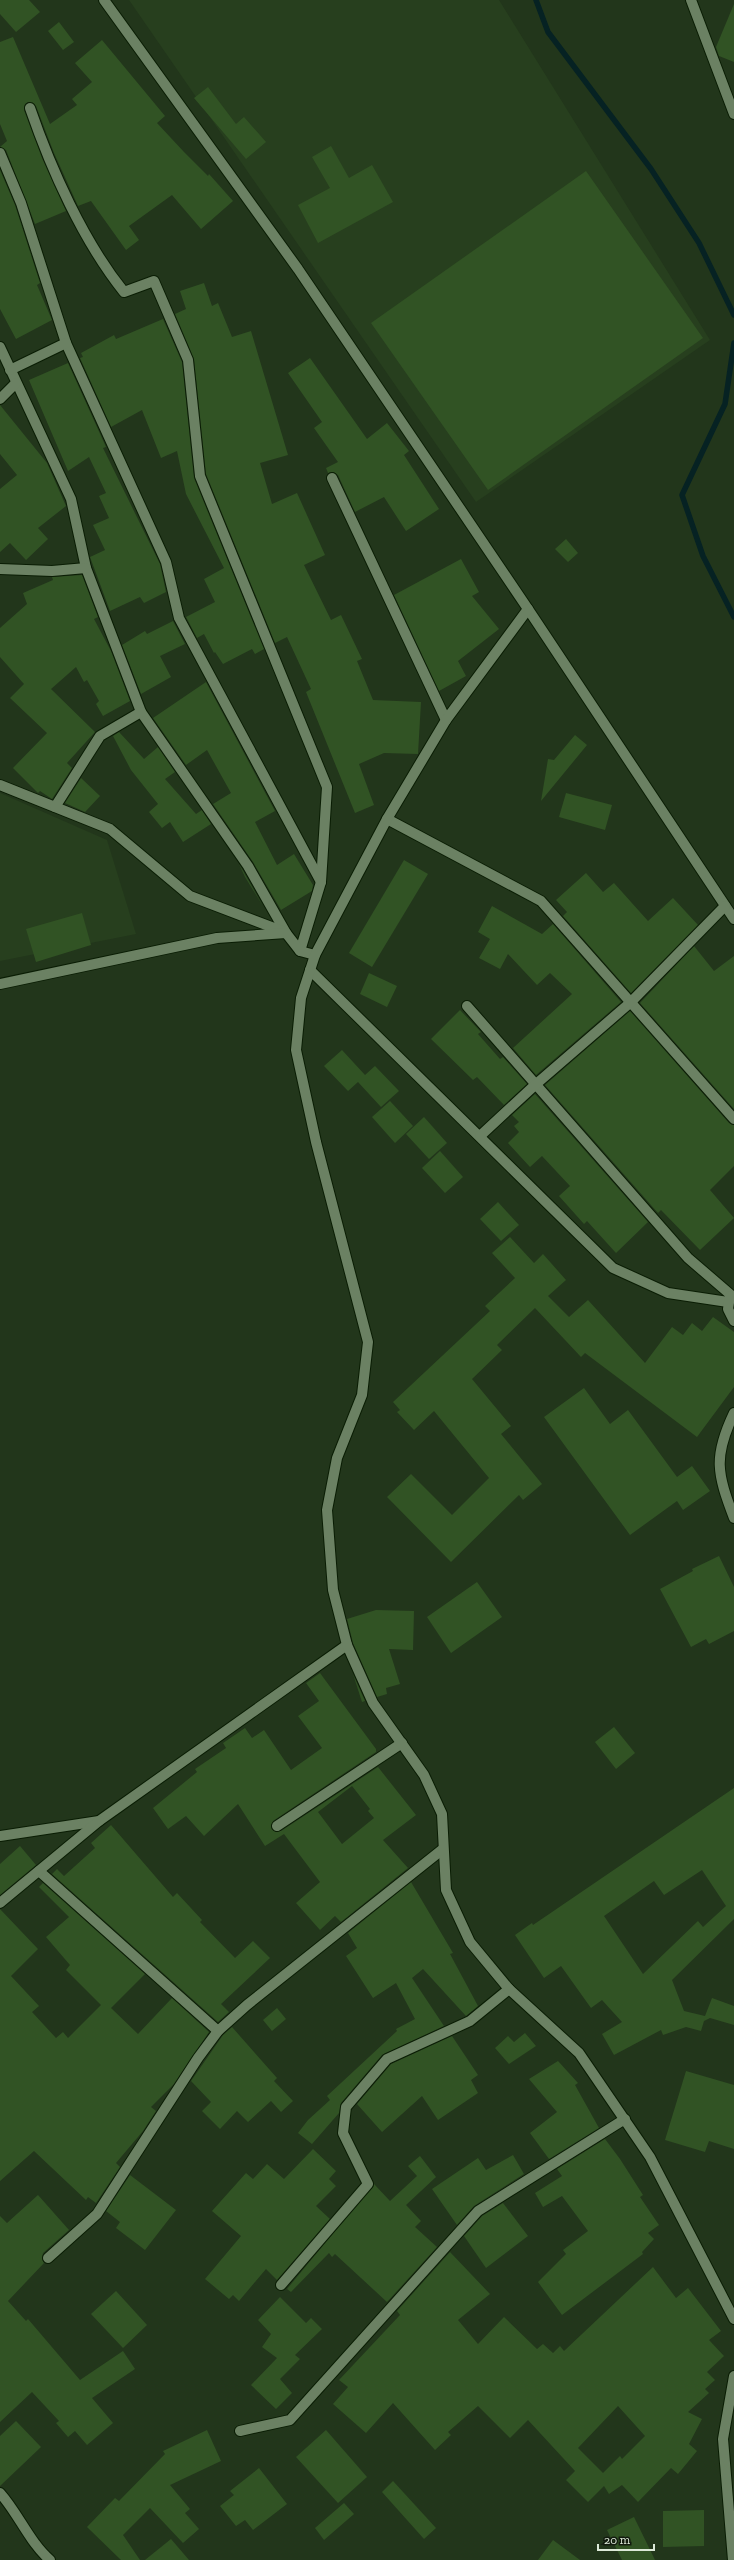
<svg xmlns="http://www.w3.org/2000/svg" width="734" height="2560" viewBox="0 0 734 2560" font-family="'Zilla Slab',serif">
  <rect width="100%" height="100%" fill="#22361b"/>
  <!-- built -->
  <g fill="#273f1e">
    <path d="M129,0H499L710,340L476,502Z"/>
    <path d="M0,793L107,840L136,934L0,961Z"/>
  </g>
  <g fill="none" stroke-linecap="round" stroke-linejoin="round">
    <!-- stream -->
    <g stroke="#062223" stroke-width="5.5">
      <path d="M536,0L548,32L651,169L699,243L734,315"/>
      <path d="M734,343L725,404L682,495L703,556L734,617"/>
    </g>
  </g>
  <!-- building -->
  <g fill="#315324" fill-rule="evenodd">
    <path d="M0,0H29L40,12L16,32L0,14Z"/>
    <path d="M734,4V62L719,56L716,47Z"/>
    <path d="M59,22L74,42L63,50L48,31Z"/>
    <path d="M13,37L50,124L77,105L72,99L92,82L75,63L102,40L165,116L157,123L184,152L208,176L209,174L233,201L201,229L172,195L129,226L139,240L126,250L91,201L78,206L54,153L36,106L28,102L25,104L24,110L42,158L66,211L35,224L6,150L0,147L7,141L0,124V42Z"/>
    <path d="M208,87L236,124L244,117L266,142L246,159L194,98Z"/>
    <path d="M331,146L349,178L372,165L393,202L318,243L298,205L330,188L312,157Z"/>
    <path d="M0,170L15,205L40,283L37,285L52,320L16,339L0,309Z"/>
    <path d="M586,171L703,338L488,490L371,323Z"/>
    <path d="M204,283L212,306L218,303L232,337L251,331L288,455L260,463L272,504L297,493L325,555L304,565L331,620L341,615L362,659L357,661L373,700L421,702L418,754L384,753L359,764L374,805L355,813L306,692L311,689L287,637L275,643L206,474L194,359L175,314L186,309L180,291Z"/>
    <path d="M163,319L182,362L194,478L264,649L255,654L252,649L223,664L215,652L214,653L204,634L197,638L186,617L215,602L204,579L224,568L186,494L177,451L161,458L142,410L111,427L80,358L83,357L81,353L114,335L116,339Z"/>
    <path d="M310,358L367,439L387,423L409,451L404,455L439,509L406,531L384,497L355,512L338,475L333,472L328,473L326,468L338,462L314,428L322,422L288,373Z"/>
    <path d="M68,363L106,447L103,448L160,564L166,592L144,603L140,597L110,611L90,557L105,550L93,525L109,518L99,496L106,493L89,457L68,471L29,380Z"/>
    <path d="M0,405L47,463L66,506L38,528L48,539L26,560L10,543L0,552V489L17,475L0,454Z"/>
    <path d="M566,539L578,553L568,562L555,549Z"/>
    <path d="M461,559L479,592L472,596L499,629L458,661L466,676L439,691L394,595Z"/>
    <path d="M82,575L98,617L94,619L111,651L130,701L103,716L96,704L99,701L87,680L84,682L76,667L51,689L95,732L67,763L72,768L52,799L40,791L38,793L13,768L47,733L10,698L24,684L0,657V628L27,604L23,593L53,580L52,577Z"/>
    <path d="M173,621L185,644L160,656L171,677L141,694L122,645L145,631L147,634Z"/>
    <path d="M206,682L275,811L255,822L277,865L294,854L313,885L312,891L281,910L253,862L213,804L231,793L207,750L186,765L153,718Z"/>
    <path d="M119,732L144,759L158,747L175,772L165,779L196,814L202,810L211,824L183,842L170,822L162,828L149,812L158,804L131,770L113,736Z"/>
    <path d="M575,735L587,745L541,801L548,759L554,760Z"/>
    <path d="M81,778L100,796L85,812L65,803Z"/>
    <path d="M566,793L612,805L605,830L559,817Z"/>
    <path d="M404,860L428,874L372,967L349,953Z"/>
    <path d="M239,864L242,869L263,906L245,877Z"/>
    <path d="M586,873L603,892L614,883L648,921L673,898L698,925L631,993L563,916L567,912L556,900Z"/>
    <path d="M492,906L542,934L553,924L621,1002L536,1075L513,1048L572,994L550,973L537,985L508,954L500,969L479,958L490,939L478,932Z"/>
    <path d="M82,913L91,945L36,962L26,929Z"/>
    <path d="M694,946L714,971L734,956V1109L640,1003Z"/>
    <path d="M369,973L397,986L387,1007L360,994Z"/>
    <path d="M460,1010L481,1032L478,1034L500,1059L503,1057L527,1084L504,1105L477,1077L473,1080L431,1039Z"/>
    <path d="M630,1011L729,1123L734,1125V1166L710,1190L734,1218L700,1250L661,1210L658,1213L545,1085Z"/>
    <path d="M342,1050L365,1075L375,1066L399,1091L381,1107L358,1082L348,1091L324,1066Z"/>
    <path d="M535,1094L648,1222L616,1253L587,1221L584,1224L559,1196L570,1186L542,1156L530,1167L508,1143L519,1132L514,1126L519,1122L512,1115Z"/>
    <path d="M390,1101L413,1126L395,1143L372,1117Z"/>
    <path d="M424,1117L447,1143L429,1159L406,1134Z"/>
    <path d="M440,1151L463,1177L445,1193L422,1168Z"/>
    <path d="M498,1202L519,1225L501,1241L480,1219Z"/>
    <path d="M510,1237L534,1263L543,1254L566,1280L548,1296L569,1317L588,1300L645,1363L672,1327L683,1335L692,1323L702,1331L713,1317L734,1332V1387L697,1437L585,1353L581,1357L535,1308L497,1345L502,1350L472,1379L511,1426L501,1434L542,1484L523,1500L519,1495L451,1562L387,1497L411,1474L452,1515L489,1478L434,1411L414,1430L397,1412L400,1410L393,1402L490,1311L485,1306L515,1278L492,1253Z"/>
    <path d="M584,1388L610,1424L628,1410L677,1477L692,1466L710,1491L683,1510L677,1501L630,1535L544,1417Z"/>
    <path d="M719,1556L734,1587V1631L709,1644L706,1639L691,1647L660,1589L693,1571L692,1569Z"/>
    <path d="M477,1582L502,1617L451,1653L427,1617Z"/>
    <path d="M376,1610L414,1611L413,1650L389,1649L400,1684L386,1688L387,1694L377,1697L353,1643L347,1619Z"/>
    <path d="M320,1673L376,1749V1752L273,1821L271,1826L272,1830L281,1831L378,1767L416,1815L383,1840L408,1868L341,1922L335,1916L320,1930L296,1903L320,1882L284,1834L265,1846L238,1804L204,1836L186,1816L168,1829L153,1808L197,1772L195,1769L226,1748L223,1743L245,1728L252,1738L264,1730L291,1770L322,1748L298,1716L319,1701L306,1683ZM352,1786L370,1809L368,1811L374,1818L342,1844L318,1812Z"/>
    <path d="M353,1674L365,1701L362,1702Z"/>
    <path d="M614,1727L635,1753L616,1769L595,1742Z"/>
    <path d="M734,1788V1919L672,1980L684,2011L705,2016L712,1998L734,2006V2025L710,2018L704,2021L701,2031L686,2027L663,2035L661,2030L614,2055L602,2034L622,2022L602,2000L591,2008L561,1966L544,1978L515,1935L532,1923L533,1925ZM702,1870L726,1906L703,1927L698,1921L643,1974L604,1916L654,1881L664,1895Z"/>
    <path d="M111,1825L173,1897L177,1893L202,1920L200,1922L235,1958L253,1941L270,1958L221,2004L229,2012L218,2022L52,1874L57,1869L64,1876L95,1848L91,1843Z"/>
    <path d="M20,1846L36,1865L0,1895V1864Z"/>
    <path d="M411,1882L453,1953L450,1954L478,2006L466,2016L423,1969L412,1978L444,2026L382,2055L341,2103L339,2113L312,2144L298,2133L308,2120L330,2100L327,2096L397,2031L396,2029L415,2019L396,1983L373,1998L346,1956L357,1948L348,1933Z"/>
    <path d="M43,1883L145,1974L111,2008L138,2034L172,1998L209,2032L174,2084L151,2107L156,2111L143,2131L116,2163L120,2167L96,2203L88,2197L86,2200L34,2151L0,2181V1909L38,1949L11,1976L39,2006L32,2012L56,2038L63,2032L68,2038L101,2005L66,1970L70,1965L46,1937L69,1917L39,1887Z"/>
    <path d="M277,2008L286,2019L272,2031L263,2020Z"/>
    <path d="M232,2027L277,2078L274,2081L293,2101L281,2112L271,2101L248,2122L237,2111L220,2129L202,2111L211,2102L191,2081L223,2035Z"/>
    <path d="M525,2033L536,2046L509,2064L495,2048L508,2036L514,2042Z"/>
    <path d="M452,2036L478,2075L471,2080L478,2093L438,2120L422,2096L382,2132L357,2104L391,2064Z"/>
    <path d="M558,2061L578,2083L575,2085L599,2128L549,2159L530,2133L557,2112L529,2079Z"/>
    <path d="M686,2071L734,2085V2149L709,2141L705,2152L665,2140Z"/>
    <path d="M605,2139L620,2159L643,2195L640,2197L659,2225L648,2233L654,2239L642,2252L643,2254L562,2315L538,2282L566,2254L563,2250L588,2231L562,2196L543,2207L535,2193L562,2176L557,2169Z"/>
    <path d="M313,2149L336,2171L329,2179L336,2186L316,2206L330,2219L277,2280L266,2269L239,2301L233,2295L229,2299L205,2279L241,2236L212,2211L246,2173L253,2179L267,2164L284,2179Z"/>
    <path d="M513,2155L524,2174L474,2206L457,2225L432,2189L478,2158L486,2170Z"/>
    <path d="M420,2156L436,2177L406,2205L421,2221L415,2227L437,2247L387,2302L335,2254L332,2257L329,2253L291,2292L287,2289L374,2184L390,2201L417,2176L408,2166Z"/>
    <path d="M130,2175L176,2210L145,2250L116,2228L120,2222L106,2211Z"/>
    <path d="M38,2195L69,2230L43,2253L42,2259L44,2263L8,2301L26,2321L28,2319L80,2380L123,2351L135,2369L92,2398L113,2423L87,2445L75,2431L68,2437L56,2423L59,2421L32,2392L0,2422V2216L7,2223Z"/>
    <path d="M503,2203L528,2236L486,2268L464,2236L482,2216Z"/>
    <path d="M450,2252L490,2294L458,2320L478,2344L504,2317L537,2349L543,2344L553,2353L560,2346L564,2351L653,2267L676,2298L688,2288L721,2331L709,2340L724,2356L707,2372L715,2380L705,2389L709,2393L688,2412L702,2419L689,2444L697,2451L678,2474L671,2468L638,2502L622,2485L609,2494L604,2486L588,2502L566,2480L575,2471L528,2420L510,2438L478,2406L448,2432L451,2435L435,2450L393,2403L366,2433L333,2404L348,2387L339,2380L400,2315L397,2311ZM618,2406L645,2436L622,2459L620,2456L603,2473L578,2448Z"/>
    <path d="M116,2291L147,2325L123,2348L91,2314Z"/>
    <path d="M280,2297L306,2323L311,2318L322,2329L295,2355L300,2359L280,2379L292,2393L276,2409L251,2385L277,2358L262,2347L271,2334L258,2320Z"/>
    <path d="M16,2421L41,2447L0,2486V2436Z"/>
    <path d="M207,2430L221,2461L170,2485L190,2509L185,2513L199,2529L183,2543L150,2508L123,2535L140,2560H121L87,2527L115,2498L119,2501L165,2454L163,2451Z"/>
    <path d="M326,2430L367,2477L338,2503L296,2457Z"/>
    <path d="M259,2468L287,2504L253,2530L245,2520L236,2526L220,2506L234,2495L230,2491Z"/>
    <path d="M393,2481L436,2528L424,2539L382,2492Z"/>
    <path d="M344,2503L354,2514L324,2540L315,2528Z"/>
    <path d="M704,2510V2546L663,2547V2511Z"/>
    <path d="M634,2517L655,2560H622L607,2530Z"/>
    <path d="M171,2539L189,2560H145Z"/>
    <path d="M553,2540L580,2560H538Z"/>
  </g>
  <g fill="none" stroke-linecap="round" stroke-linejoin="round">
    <!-- street casing -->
    <g stroke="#0a1d04" stroke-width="12">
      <g id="street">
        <path d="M691,0L734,114"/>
        <path d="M30,108C51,169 83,241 124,292L154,281L188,360L200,476L327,787L321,882L300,951"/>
        <path d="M0,153L21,203L66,343L166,562L179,618L321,882"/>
        <path d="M0,347L71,499L86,568L141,712L248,866L286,933"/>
        <path d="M10,370L66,343"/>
        <path d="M0,399L16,383"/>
        <path d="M332,478L446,720"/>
        <path d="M0,569L52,571L86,568"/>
        <path d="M528,609L734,919"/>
        <path d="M0,785L110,829L190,896L282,931"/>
        <path d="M55,807L100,736L141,712"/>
        <path d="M387,819L541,901L734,1119"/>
        <path d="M310,970L613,1268L668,1293L728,1302"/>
        <path d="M0,984L217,938L286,933L300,951L315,955"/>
        <path d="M467,1006L688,1258L731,1295"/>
        <path d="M480,1136L535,1085L631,1002L725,906"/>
        <path d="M730,1296L728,1309L734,1321"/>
        <path d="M734,1413C713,1457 717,1473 734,1518"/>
        <path d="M277,1826L402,1743"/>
        <path d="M0,1836L99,1821L347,1645"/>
        <path d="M39,1871L218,2031"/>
        <path d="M0,1903L99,1821"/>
        <path d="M48,2258L97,2214L198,2058L218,2031L247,2005L443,1849"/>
        <path d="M281,2285L368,2184L343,2133L346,2107L387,2059L470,2021L509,1989"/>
        <path d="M240,2431L290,2420L478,2211L625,2119"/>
        <path d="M0,2493C18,2513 30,2543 50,2560"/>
      </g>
    </g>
    <!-- secondary casing -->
    <g stroke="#0a1d04" stroke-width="12">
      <g id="secondary">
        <path d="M104,0L298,269L528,609L446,720L387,819L315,955L301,998L296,1050L316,1142L368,1342L362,1395L337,1458L327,1510L333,1590L347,1645L373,1703L424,1775L442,1814L446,1890L470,1942L509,1989L579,2053L650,2157L734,2319"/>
        <path d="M733,2560L723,2439L734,2376"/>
      </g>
    </g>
    <!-- street -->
    <use href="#street" stroke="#6b8163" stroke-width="10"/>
    <!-- secondary -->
    <use href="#secondary" stroke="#6b8163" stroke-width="10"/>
  </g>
  <!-- scale -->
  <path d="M598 2544v6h56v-6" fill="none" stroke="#dce9d8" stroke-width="2"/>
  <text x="604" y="2544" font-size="12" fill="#dce9d8" stroke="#121b0e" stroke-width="3" paint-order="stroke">20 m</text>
</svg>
